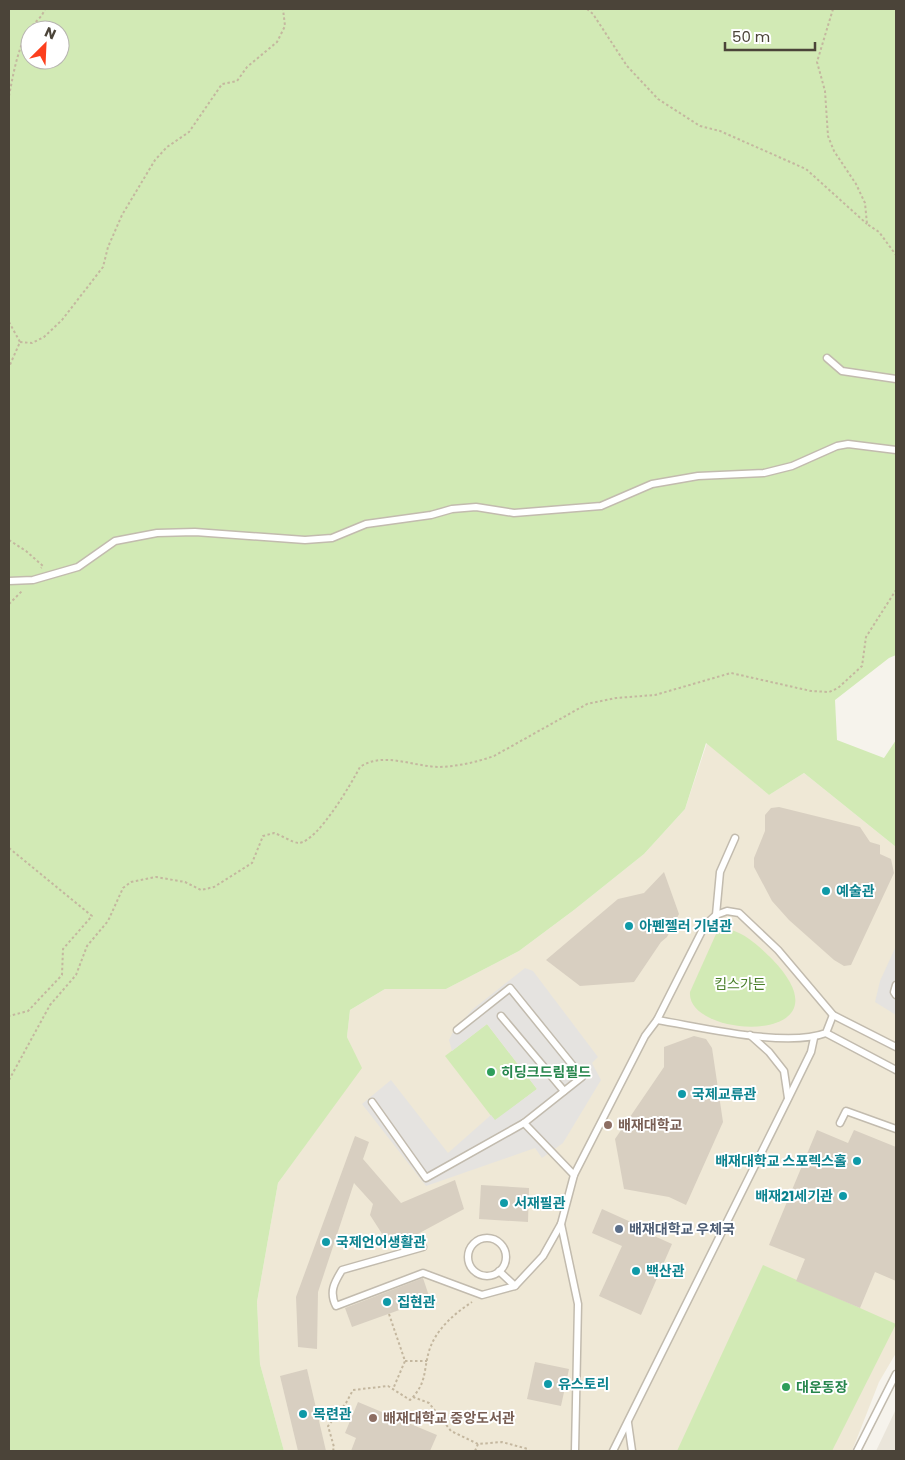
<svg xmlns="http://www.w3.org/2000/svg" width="905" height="1460" viewBox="0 0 905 1460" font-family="Poppins,'Noto Sans KR',sans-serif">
  <rect width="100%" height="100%" fill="#f6f3ec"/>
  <!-- residential -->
  <path fill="#eae5da" d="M896,1409V1451H876Z"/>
  <!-- education -->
  <path fill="#efe8d6" d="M707,743L769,795L804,773L896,847V1353L879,1382L852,1451H284L260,1364L257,1302L278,1183L361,1068L347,1037L350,1010L385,989H446L519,951L574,910L644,854L685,809Z"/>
  <!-- green -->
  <g fill="#d2eab5" fill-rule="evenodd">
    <path d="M9,9H896V655L889,658L835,700L837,740L884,758L896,740V847L804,773L769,795L706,743L685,809L644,854L574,910L519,951L446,989H385L350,1010L347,1037L362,1068L278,1183L257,1302L260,1364L284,1451H9ZM30,30H60V60H30Z"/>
    <path d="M724,929C741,929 760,947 772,959C856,1046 686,1040 690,992L716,934Z"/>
    <path d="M487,1024L537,1089L495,1121L445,1056Z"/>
    <path d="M763,1265L896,1324L832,1451H677Z"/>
  </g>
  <!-- parking -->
  <g fill="#e5e3e0">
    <path d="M896,946V1015L875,1002L880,981Z"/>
    <path d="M525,968L533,971L598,1057L592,1063L601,1080L563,1143L542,1158L535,1148L426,1186L362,1104L391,1080L448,1153L491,1115L495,1120L537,1089L487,1024L452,1051L449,1040L454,1030L473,1009Z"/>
  </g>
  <!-- building -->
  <g fill="#d8cfc1">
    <path d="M779,807L860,827L870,842L880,845V854L891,859L894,873L851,965L844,966L834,960L789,920L772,901L754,867V858L765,831V815L771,808Z"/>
    <path d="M664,872L679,914L667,937L661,942L634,982L580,986L546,960L618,899L644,893Z"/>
    <path d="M694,1036L706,1039L712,1048L723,1122L686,1205L669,1197L624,1189L615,1139L664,1067V1047Z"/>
    <path d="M817,1130L848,1143L854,1130L896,1147V1281L875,1272L860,1308L796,1281L805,1259L769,1245Z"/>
    <path d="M355,1136L369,1142L363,1159L401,1203L455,1180L464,1209L401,1243H392L386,1240L370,1215L373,1204L354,1183L318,1292L317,1349L298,1347L296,1297Z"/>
    <path d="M481,1185L529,1188L528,1222L479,1219Z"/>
    <path d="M602,1209L642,1227L641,1230L672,1244L641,1315L599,1296L622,1246L592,1233Z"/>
    <path d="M423,1278L430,1299L352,1327L345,1308Z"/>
    <path d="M535,1362L569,1369L561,1406L527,1399Z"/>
    <path d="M307,1369L326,1451H298L280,1376Z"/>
    <path d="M358,1402L437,1435L430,1451H351L356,1438L345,1433Z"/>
  </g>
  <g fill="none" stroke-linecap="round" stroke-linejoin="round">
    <!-- lane casing -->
    <g stroke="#c2bbae" stroke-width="9">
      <g id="lane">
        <path d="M827,358L842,371L896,379"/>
        <path d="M9,581L33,580L78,567L115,541L157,533L195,532L305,540L332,538L366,524L431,515L452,509L476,507L514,513L601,506L652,484L698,476L764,473L792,466L837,446L848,444L896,450"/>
        <path d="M716,915L720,872L735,838"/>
        <path d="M896,985L894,992L896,995"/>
        <path d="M501,1016L564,1091"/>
        <path d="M657,1020C701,1027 786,1048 826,1033L833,1015"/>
        <path d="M826,1033L896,1070"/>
        <path d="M750,1035L769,1052L784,1071L788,1098"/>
        <path d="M372,1102L426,1178L524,1123L582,1077L510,988L457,1030"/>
        <path d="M524,1123L574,1175"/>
        <path d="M840,1123L846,1111L896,1129"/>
        <circle cx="487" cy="1257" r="19"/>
        <path d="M423,1247L342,1270C334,1283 329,1292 336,1306L423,1273L482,1295L515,1286L543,1256L561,1224"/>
        <path d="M499,1271L515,1286"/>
        <path d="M628,1423L632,1451"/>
        <path d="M575,1451L578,1304L561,1224L574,1175L645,1036L657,1020L705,925L716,915L727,911L739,913L778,950L833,1015L896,1047"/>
        <path d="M613,1451L788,1099L811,1052L814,1038"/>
        <path d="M857,1451L896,1374"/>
      </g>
    </g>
    <!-- path -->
    <g stroke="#c4b79f" stroke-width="2" stroke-dasharray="2.5 2.5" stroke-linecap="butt">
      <path d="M587,9L593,14L627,66L658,99L700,126L720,131L806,169L867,224"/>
      <path d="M833,9L817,62L825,91L828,136L834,151L856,184L865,203L867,224L879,232L896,255"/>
      <path d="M9,96C13,75 17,53 26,34C31,24 41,20 45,9"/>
      <path d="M9,322L20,342L9,367"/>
      <path d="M20,342L32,343L44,337L62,320L103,267L108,247L122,215L155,160L167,147L189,132L222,84L237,81L247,67L277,42L285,26L283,9"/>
      <path d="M9,540L26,551L43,566L41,568"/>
      <path d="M9,604L22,591"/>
      <path d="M9,848L92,916L63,949L62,975L28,1011L9,1016"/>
      <path d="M9,1080L50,1005L76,975L87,946L108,921L123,888L131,882L156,877L185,882L201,890L214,887L252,863L263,836L274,833C281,835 293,843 299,843C318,841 351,784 360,767C383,751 414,767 440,767C459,766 477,762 494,756L587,704L616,698L655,695L731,673L811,691L829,692L838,688L862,666L866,637L896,590"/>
      <path d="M389,1314L405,1361L393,1389"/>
      <path d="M405,1361H427"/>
      <path d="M413,1397L429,1403L451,1431L478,1444L502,1442L528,1449L529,1451"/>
      <path d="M333,1451L334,1447L328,1426L346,1403L353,1390L388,1386L410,1400C427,1383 423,1373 429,1351C436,1329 454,1314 472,1302"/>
      <path d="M475,1451L478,1444"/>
    </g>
    <!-- lane -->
    <use href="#lane" stroke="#fff" stroke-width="6"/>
  </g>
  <!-- markers -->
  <g fill="#0f9aa8" stroke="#fff" stroke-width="2">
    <circle cx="826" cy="891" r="5"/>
    <circle cx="629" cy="926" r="5"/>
    <circle cx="682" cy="1094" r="5"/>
    <circle cx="857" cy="1161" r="5"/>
    <circle cx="843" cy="1196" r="5"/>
    <circle cx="504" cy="1203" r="5"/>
    <circle cx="326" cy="1242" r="5"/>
    <circle cx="636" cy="1271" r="5"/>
    <circle cx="387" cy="1302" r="5"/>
    <circle cx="548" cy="1384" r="5"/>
    <circle cx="303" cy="1414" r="5"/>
  </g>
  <g fill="#2e9e5b" stroke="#fff" stroke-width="2">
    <circle cx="491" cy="1072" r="5"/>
    <circle cx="786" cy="1387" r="5"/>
  </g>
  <g fill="#8d6e63" stroke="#fff" stroke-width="2">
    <circle cx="608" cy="1125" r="5"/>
    <circle cx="373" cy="1418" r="5"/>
  </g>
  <circle fill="#5c6f8a" stroke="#fff" stroke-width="2" cx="619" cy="1229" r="5"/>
  <g text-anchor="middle" stroke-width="4" stroke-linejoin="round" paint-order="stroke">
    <!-- culture labels -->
    <g font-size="14" font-weight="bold" fill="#0d838f" stroke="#fff" text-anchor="start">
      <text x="836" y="896">예술관</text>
      <text x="639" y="931">아펜젤러 기념관</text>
      <text x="692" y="1099">국제교류관</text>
      <text x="847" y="1166" text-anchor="end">배재대학교 스포렉스홀</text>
      <text x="833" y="1201" text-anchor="end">배재21세기관</text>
      <text x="514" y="1208">서재필관</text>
      <text x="336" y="1247">국제언어생활관</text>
      <text x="646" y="1276">백산관</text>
      <text x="397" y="1307">집현관</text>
      <text x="558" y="1389">유스토리</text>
      <text x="313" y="1419">목련관</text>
    </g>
    <!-- park labels -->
    <g font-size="14" fill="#4a7f2a" stroke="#fff">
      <text x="740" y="989">킴스가든</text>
    </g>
    <!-- leisure labels -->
    <g font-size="14" font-weight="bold" fill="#27864d" stroke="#fff" text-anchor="start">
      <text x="501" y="1077">히딩크드림필드</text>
      <text x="796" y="1392">대운동장</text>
    </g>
    <!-- education labels -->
    <g font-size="14" font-weight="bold" fill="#785e54" stroke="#fff" text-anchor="start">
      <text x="618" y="1130">배재대학교</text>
      <text x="383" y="1423">배재대학교 중앙도서관</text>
    </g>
    <!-- service labels -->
    <g font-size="14" font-weight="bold" fill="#4e5e75" stroke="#fff" text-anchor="start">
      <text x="629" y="1234">배재대학교 우체국</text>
    </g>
  </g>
  <!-- border -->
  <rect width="905" height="1460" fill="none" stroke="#4b4439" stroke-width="20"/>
  <!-- north arrow -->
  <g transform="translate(45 45) rotate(24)"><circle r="24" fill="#ffffff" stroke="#b7b4b0"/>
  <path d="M0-4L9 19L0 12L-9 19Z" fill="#fc3f1d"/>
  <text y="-8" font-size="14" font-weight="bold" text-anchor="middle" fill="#4b4439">N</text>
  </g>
  <!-- scale -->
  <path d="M725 42v8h90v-8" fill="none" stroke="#4b4439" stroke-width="2.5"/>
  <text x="732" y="42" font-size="15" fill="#4b4439" stroke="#ffffff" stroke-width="4" paint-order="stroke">50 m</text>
</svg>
